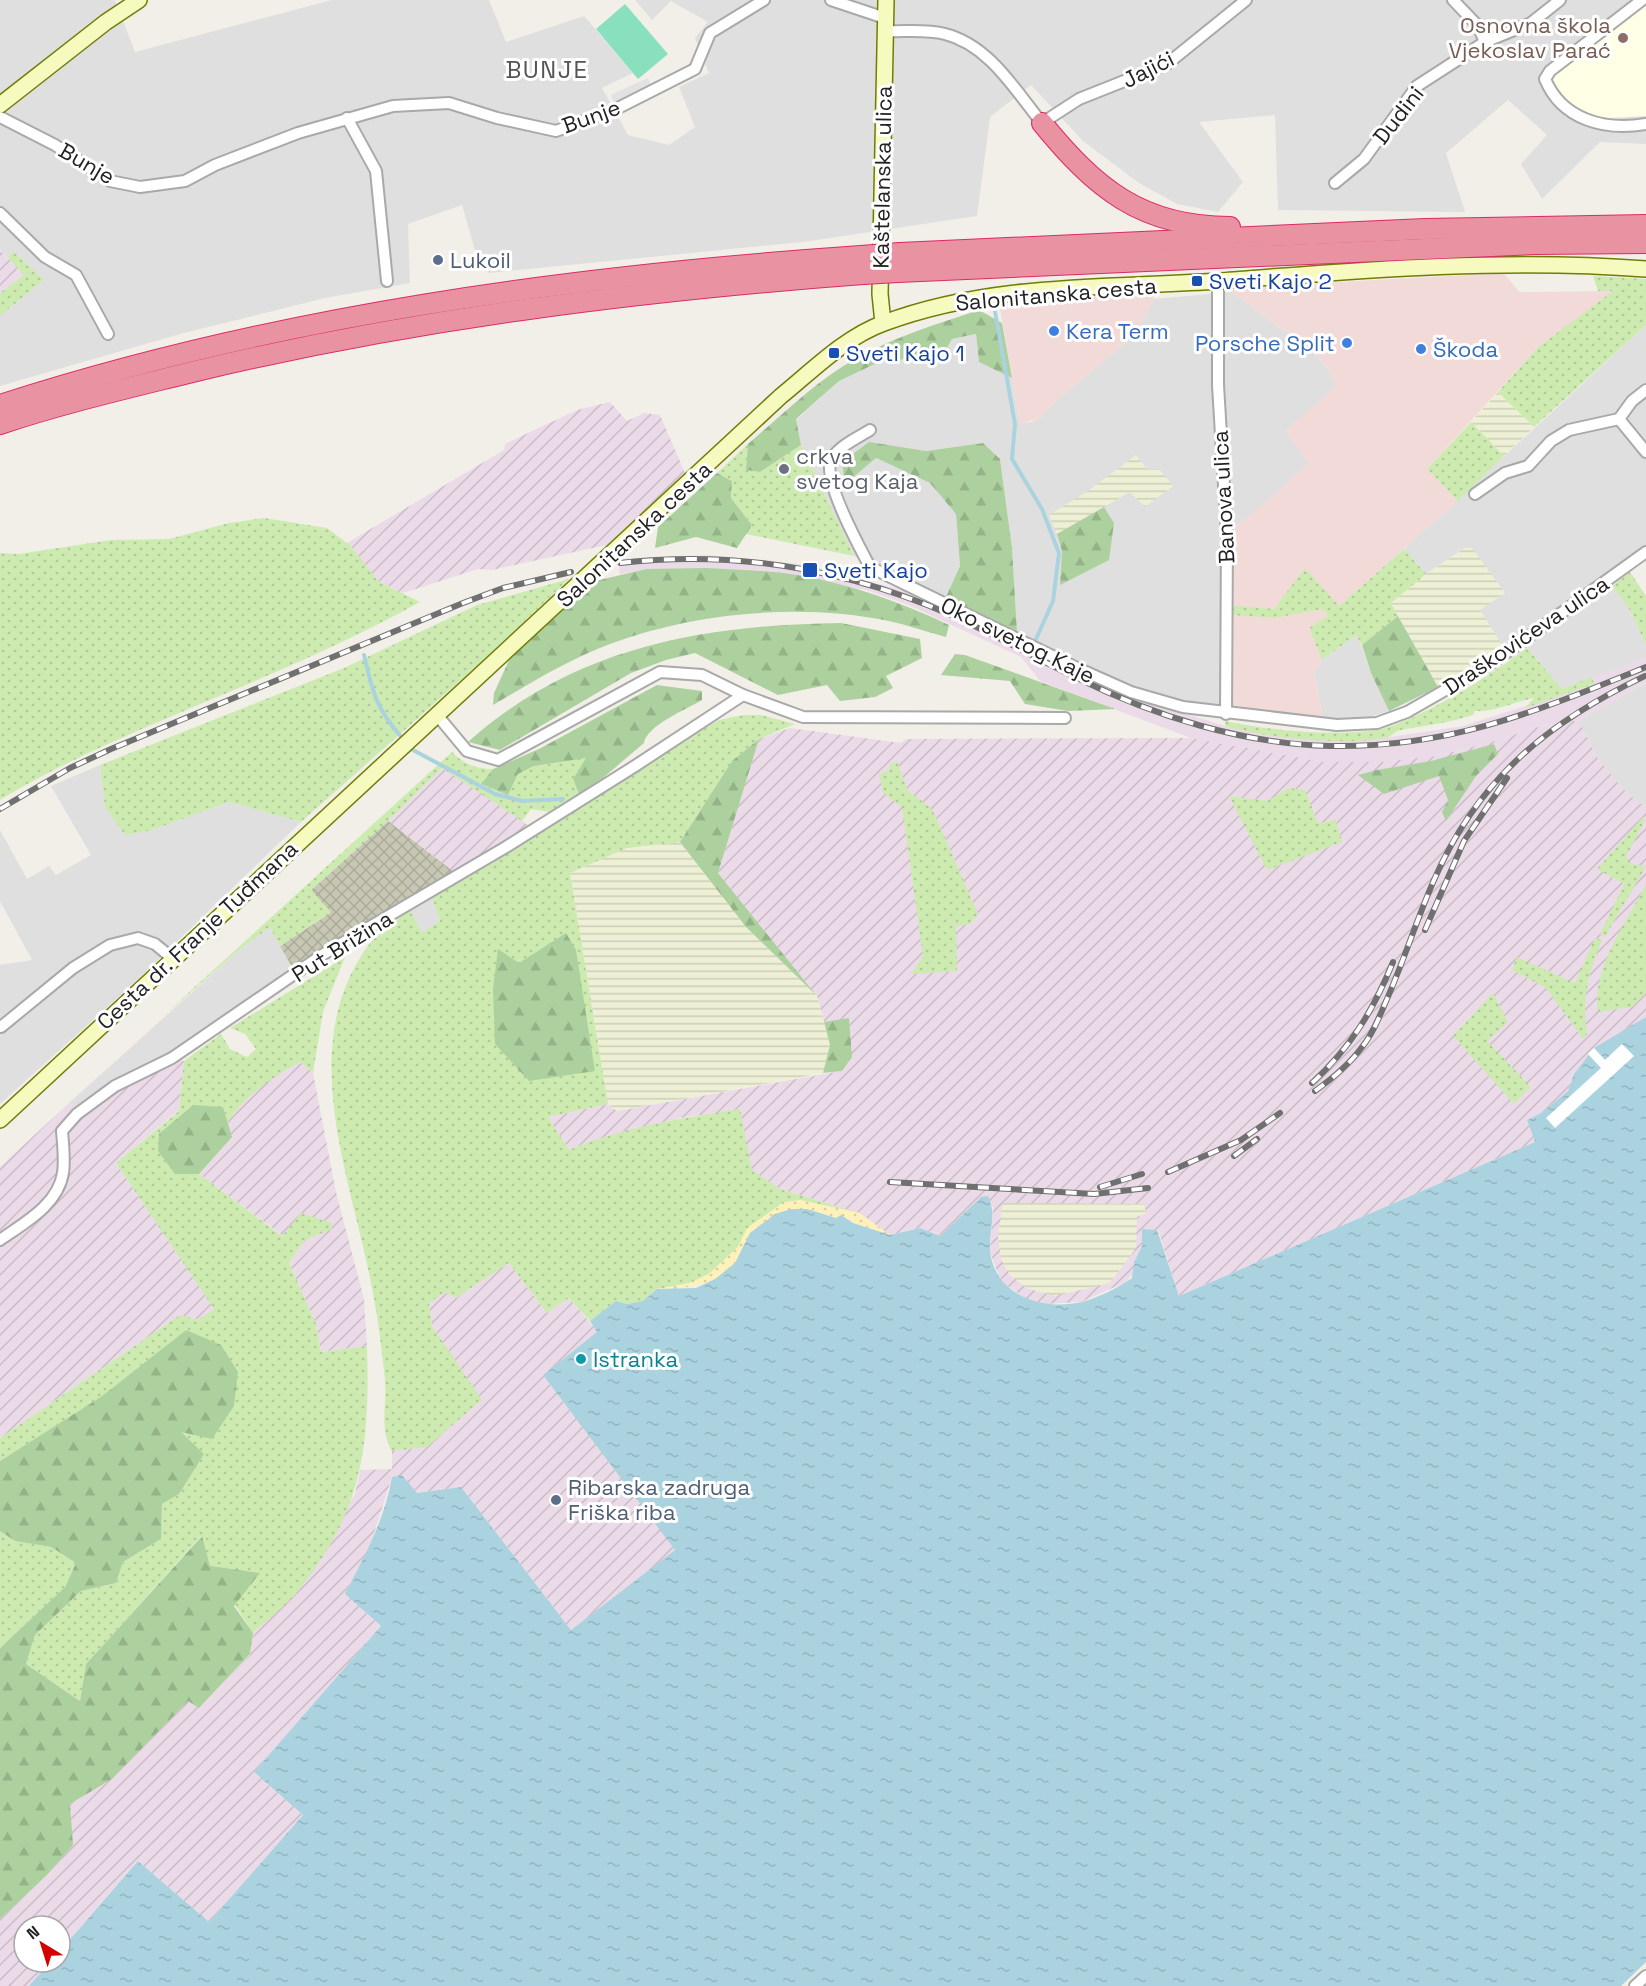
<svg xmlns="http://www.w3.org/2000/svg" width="1646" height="1986" viewBox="0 0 1646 1986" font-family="'Space Grotesk',sans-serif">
  <defs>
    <pattern id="industrial-furrows" width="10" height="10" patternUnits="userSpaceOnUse" patternTransform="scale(1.5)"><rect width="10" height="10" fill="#ebdbe8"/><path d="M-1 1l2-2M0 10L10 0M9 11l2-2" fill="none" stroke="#c9bcc7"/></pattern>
    <pattern id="construction-cross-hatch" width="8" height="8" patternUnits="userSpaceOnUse" patternTransform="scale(1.5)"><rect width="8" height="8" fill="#c7c7b4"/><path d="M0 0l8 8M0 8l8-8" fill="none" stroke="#abab9a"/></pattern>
    <pattern id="farmland-rules" width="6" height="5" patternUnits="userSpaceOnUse" patternTransform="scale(1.5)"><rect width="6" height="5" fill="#eef0d5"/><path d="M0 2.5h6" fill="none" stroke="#ccceb7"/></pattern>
    <pattern id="grass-dots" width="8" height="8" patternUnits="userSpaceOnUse" patternTransform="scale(1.5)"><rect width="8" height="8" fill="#cdebb0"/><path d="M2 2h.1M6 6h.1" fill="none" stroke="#b0c997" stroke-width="1.8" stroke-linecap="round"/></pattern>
    <pattern id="forest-firs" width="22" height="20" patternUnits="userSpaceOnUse" patternTransform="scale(1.5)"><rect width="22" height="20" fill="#add19e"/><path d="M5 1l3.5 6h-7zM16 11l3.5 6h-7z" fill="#95b388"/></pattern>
    <pattern id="sand-dots" width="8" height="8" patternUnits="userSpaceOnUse" patternTransform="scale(1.5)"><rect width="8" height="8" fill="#fff1ba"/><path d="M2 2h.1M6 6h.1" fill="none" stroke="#dacea0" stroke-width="1.8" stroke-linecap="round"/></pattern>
    <pattern id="water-ripples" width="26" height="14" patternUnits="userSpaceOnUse" patternTransform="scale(1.5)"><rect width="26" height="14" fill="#aad3df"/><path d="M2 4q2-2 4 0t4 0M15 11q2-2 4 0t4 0" fill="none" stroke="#92b5bf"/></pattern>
  </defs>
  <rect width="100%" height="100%" fill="#f2efe9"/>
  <!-- residential -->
  <g fill="#e0dfdf">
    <path d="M0,0H115L135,52L332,0H489L506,42L584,16L633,73L602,88L628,135L669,145L695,127L679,87L709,73L695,38L708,22L671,1L652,20L635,0H1646V144L1600,142L1542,199L1521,164L1547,135L1508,100L1446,153L1465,212L1278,210L1275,115L1199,122L1243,182L1218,212L1177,204L1139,183L1083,141L1031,85L990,117L977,216L803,242L489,273L477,257L462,205L408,224L410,283L325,298L180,334L0,386V316L44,280L14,252L8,258L0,249Z"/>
    <path d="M1227,288L1316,355L1329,369L1336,386L1286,431L1309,464L1249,517L1234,527L1230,605L1231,710L1149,693L1105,676L1017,632L1012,548L1000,459L983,443L926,451L869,443L876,458L930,483L956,513L960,566L945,599L854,556L801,445L796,420L839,381L879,362L943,355L952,339L976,334L979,362L1012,378L1020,423L1031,422L1040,418L1057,400L1135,335L1154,299L1209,294Z"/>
    <path d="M1646,325V559L1612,586L1630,610L1646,645V658L1562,689L1527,648L1511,660L1479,609L1504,593L1465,548L1426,574L1404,549Z"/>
    <path d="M1357,634L1371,673L1389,711L1362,719L1323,718L1314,672L1322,660Z"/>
    <path d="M1646,683V804H1640L1621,787L1596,756L1579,720Z"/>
    <path d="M100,765L105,807L152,830L229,802L301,822L135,982L0,1104V965L32,960L0,901V830L27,879L49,866L56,875L91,855L51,786Z"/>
    <path d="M432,898L440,921L422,933L410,910Z"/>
    <path d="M270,927L295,972L166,1056L114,1081L77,1106L68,1104L239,950Z"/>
  </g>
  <!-- commercial -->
  <g fill="#f2dad9">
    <path d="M1504,273L1519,292L1614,291L1538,347L1427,469L1458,501L1339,606L1274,609L1230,605L1234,527L1249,517L1308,464L1286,431L1336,386L1329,369L1316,355L1227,288Z"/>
    <path d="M1153,291L1154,299L1135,335L1057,400L1040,418L1020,424L999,303L1084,293Z"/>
    <path d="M1323,609L1328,616L1309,628L1322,660L1314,673L1323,718L1231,710L1230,615L1275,618Z"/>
  </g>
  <!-- industrial -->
  <g fill="url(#industrial-furrows)">
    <path d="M0,250L24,275L0,293Z"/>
    <path d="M610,402L627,421L644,413L660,415L685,473L611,544L492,570L478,569L403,593L378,581L347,543L504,450L505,444L577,410Z"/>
    <path d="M1579,720L1596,756L1621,787L1640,804H1646V1017L1594,1049L1574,1074L1568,1091L1541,1113L1527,1120L1535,1142L1179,1296L1158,1230H1142V1246L1134,1262L1133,1274L1126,1282L1081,1302L1045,1304L1027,1299L1003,1283L997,1271L990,1252L993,1207L981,1197L940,1236L920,1228L890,1235L859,1213L780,1189L751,1170L739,1110L680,1118L586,1143L569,1150L548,1117L608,1104L617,1111L841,1071L849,1019L824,1022L817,996L718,873L759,739L790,728L901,743L906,739L1191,738L1325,762H1380L1436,756L1502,739L1532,728Z"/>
    <path d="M442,768L490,798L529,826L454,872L388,821Z"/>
    <path d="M162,1056L184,1061L179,1110L116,1163L215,1309L198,1320L180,1315L0,1438V1167L68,1104L77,1105L114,1081Z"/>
    <path d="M300,1062L313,1073L336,1192L364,1299L367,1346L321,1352L316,1324L289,1263L305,1240L331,1229V1224L301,1214L283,1236L199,1174L231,1138L227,1123L237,1109L263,1083Z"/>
    <path d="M509,1263L547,1313L569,1298L598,1332L543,1375L676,1550L571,1630L461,1487L417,1493L402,1476L392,1477L370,1546L345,1594L381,1626L254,1772L303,1815L209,1922L138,1861L60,1951V1926H24V1962H50L29,1986H0V1919L47,1875L72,1845L70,1804L112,1779L188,1701L200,1707L250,1655L253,1633L296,1594L355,1494L360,1470L392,1469V1451L427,1446L448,1352L432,1326L429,1303L445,1292L456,1298Z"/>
  </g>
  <!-- education -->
  <path fill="#ffffe5" d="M1646,3V116L1590,119L1569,104L1551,81L1556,72Z"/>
  <!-- railway -->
  <path fill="#ebdbe8" d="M708,555L807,565L913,593L1139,699L1231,728L1269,735L1370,740L1463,726L1594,684L1592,677L1646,658V683L1579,720L1532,728L1502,739L1436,756L1380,762H1325L1191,738L1040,681L1021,657L906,604L863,589L646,569L620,574L618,559Z"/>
  <!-- construction -->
  <path fill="url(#construction-cross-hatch)" d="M388,821L454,872L295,972L280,946L330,913L311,890Z"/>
  <!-- farmland -->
  <g fill="url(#farmland-rules)">
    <path d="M1498,392L1534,427L1504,456L1471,422Z"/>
    <path d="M1136,455L1147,469H1159L1173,486L1145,507L1130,492L1057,534L1049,515L1088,491Z"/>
    <path d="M1465,548H1472L1505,593L1480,610L1504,648L1438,687L1391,603L1426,574Z"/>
    <path d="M680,842L746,927L817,996L830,1045L823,1073L617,1111L608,1104L570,873L627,848Z"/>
    <path d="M1003,1203L1143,1204L1147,1213L1137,1217L1136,1248L1110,1283L1055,1296L1026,1288L1009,1274L1001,1259L998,1236Z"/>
  </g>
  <!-- grass -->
  <g fill="url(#grass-dots)">
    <path d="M13,251L44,280L0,316V293L24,275L8,258Z"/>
    <path d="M1593,276L1646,279V325L1534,427L1498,392L1538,347L1613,291H1598Z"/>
    <path d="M1471,422L1504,456L1458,501L1427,469Z"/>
    <path d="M748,444L747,470L760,472L801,445L854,556L746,534L752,525L731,498L732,481L717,473Z"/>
    <path d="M264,518L327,528L351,546L378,581L420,602C351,640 278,672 205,702C136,732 65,760 0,800V553L18,554L111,540L169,539L229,523Z"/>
    <path d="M1404,549L1426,574L1391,603L1398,616L1362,645L1356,635L1322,660L1309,628L1328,616L1323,609L1275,618L1230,615V605L1274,609L1305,568L1339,606Z"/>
    <path d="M1630,572L1646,596V645L1630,610L1612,586Z"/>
    <path d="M569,579L480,663L301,822L229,802L152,830L125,835L105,807L100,765L344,668L477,605Z"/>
    <path d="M1527,648L1562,689L1592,677L1594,684L1525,708L1534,698C1513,702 1497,712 1475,711L1473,715C1449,723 1426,725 1401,730C1394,731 1392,737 1385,738C1343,746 1265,738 1225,726V721C1265,730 1348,739 1388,727C1427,715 1494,673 1527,648Z"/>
    <path d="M743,715H761L795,724L759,739L732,761L680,842L627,848L570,873L608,1104L548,1117L569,1150C623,1127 683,1118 740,1109L752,1170L780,1189L859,1213L800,1200L748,1228L738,1247L709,1274L690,1283L657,1289L643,1301L627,1304L616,1301L590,1321L569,1298L547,1313L509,1263L456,1298L445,1292L429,1303L432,1326L482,1400L427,1447L392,1451C379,1430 387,1405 385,1380C382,1353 379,1326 374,1299C355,1186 292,1050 368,946C379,931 395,921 410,910L422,933L440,921L432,898L688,737L719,720Z"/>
    <path d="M452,752C464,764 476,769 493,769L481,784L508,795L518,774L534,766L587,757L573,779L579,794L549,812L531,809L522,821L442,768L388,821L311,890L331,912L280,946L270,927L239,950L161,1018Z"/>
    <path d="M897,761L908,791L930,807L935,815L978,914L970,924L956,926L957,971L911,974L923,956L902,807L883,793L879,774L889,770V765Z"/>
    <path d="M1289,788L1305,790L1318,823L1336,820L1342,842L1267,870L1229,796L1267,801Z"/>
    <path d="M1643,817L1645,820L1626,857L1632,864L1646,866L1605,937L1600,934L1624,884L1597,869Z"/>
    <path d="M1646,884V993L1632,1007L1598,1012C1591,970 1627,921 1646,884Z"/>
    <path d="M1595,938L1602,940C1588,975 1582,995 1587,1034L1583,1039L1546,988L1512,970L1517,957L1575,983Z"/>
    <path d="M345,957L323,1012L313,1073L300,1062C270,1079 247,1094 227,1123L223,1107L175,1174H199L282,1236L301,1213L332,1223V1229L305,1240L289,1263L316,1324L321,1352L367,1346C370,1446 363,1512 297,1592C285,1607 267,1620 253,1633L210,1566L201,1536L86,1664L80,1701L26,1664L35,1635L81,1591L116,1583L123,1562L161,1539L162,1504L179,1494L186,1330L102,1396L0,1461V1438L180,1315L198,1320L214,1309L116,1163L179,1111L184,1061L221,1034L230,1049L247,1057L256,1049L245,1034L230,1028Z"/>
    <path d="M1493,993L1508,1022L1487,1041L1531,1087L1514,1104L1453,1036Z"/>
    <path d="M0,1531L15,1541L51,1547L76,1563L65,1587L0,1648Z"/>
  </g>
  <!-- forest -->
  <g fill="url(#forest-firs)">
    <path d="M979,310L1002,323L1012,378L979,362L976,334L952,339L943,355L879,362L839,381L796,419L801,445L760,472L746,470L748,444C782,415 816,381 855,359C894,337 937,324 979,310Z"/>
    <path d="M869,442L926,451L983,443L1000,459L1012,548L1017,632L945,599L960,566L956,514L930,483L876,458L845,484L842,462Z"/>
    <path d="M717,473L732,481L731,498L752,525L737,548L696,537L655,548L658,527Z"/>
    <path d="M1104,507L1114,523L1109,560L1060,585L1062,551L1057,534Z"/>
    <path d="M706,568C736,570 768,570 797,575C851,584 900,602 949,625L946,637C927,632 908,625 889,621C800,603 695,612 610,644C569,659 531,683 493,705L494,693L512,654L595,581L646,569Z"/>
    <path d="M1398,616L1438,687L1389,711L1371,673L1362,645Z"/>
    <path d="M841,623L920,639L922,658L886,676L893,688L875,697L840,701L827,685L778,695L695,653L666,660L631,673L500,750L468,742C574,647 703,625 841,623Z"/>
    <path d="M955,654L965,655L1115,709L1068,711L1025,704L1010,681L941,675Z"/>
    <path d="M657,685L702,691V700C687,709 646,726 644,743L604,777L579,794L573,779L586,758L534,766L518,774L508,795L481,784L493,769L539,749Z"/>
    <path d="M759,739L718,873L817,996L746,927L680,842L732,761Z"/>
    <path d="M1494,744L1498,754L1476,776L1446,821L1442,812L1448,800L1439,776L1384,794L1358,775L1377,770L1431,761Z"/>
    <path d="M566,933L576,950L595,1071L529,1081L495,1044L493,989L498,949L519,963Z"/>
    <path d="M849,1018L852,1057L842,1071L823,1073L830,1045L824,1022Z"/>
    <path d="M193,1105L223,1107L232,1137L199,1174H175L158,1151L159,1134Z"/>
    <path d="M186,1330L221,1345L238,1372L234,1406L212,1439L181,1432L204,1454L179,1494L162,1504L161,1539L123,1562L116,1583L81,1591L35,1635L26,1664L80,1701L86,1664L202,1536L210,1566L260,1573L234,1606L253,1633L250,1654L199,1708L188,1701L112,1779L70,1804L73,1845L47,1875L0,1919V1648L65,1587L76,1563L51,1547L15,1541L0,1531V1461L102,1396Z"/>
  </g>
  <!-- sand -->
  <path fill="url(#sand-dots)" d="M800,1200L859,1213L890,1235L853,1223L848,1218H836L807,1209L750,1233C746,1242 742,1255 736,1263C716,1287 686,1288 657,1289L690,1283L709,1274L738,1247L747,1228L784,1202Z"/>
  <!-- pitch -->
  <path fill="#88e0be" d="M625,4L668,54L638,79L596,29Z"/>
  <!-- parking -->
  <path fill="#e2e2e2" d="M648,78L652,87L615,105L611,95Z"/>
  <!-- water -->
  <path fill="url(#water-ripples)" d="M1646,1017V1962L1621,1986H29L50,1962H60V1951L138,1861L209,1922L303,1815L254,1772L381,1626L345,1594C364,1557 385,1519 392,1477L402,1475L417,1493L461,1487L571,1630L675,1550L543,1375L597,1332L590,1321L616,1301L627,1304L643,1301L657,1289L696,1288L715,1279L735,1263L750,1233L775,1214L791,1209H807L836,1218L841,1215L853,1223L890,1235L920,1228L940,1236L981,1197L988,1196C997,1214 989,1231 990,1250C994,1296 1044,1311 1082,1302C1100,1297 1117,1288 1132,1278L1134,1262L1142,1246V1229L1157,1230L1179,1296L1535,1142L1527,1120L1541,1113L1568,1091L1574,1074L1594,1048Z"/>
  <!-- pier -->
  <path fill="#fff" d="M1622,1044L1634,1056L1555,1128L1546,1118L1601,1068L1588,1054L1594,1048L1605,1060Z"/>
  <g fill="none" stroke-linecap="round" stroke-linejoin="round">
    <!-- stream -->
    <g stroke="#aad3df" stroke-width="4">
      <path d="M994,306L1015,424L1012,459L1042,509L1059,553L1053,601L1036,639"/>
      <path d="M364,655C373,693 376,709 403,739"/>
      <path d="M408,745L413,750L495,794L522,801L563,799"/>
    </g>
    <!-- street casing -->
    <g stroke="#a9a9a9" stroke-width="14">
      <g id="street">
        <path d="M831,0L885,18"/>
        <path d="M1453,0L1478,26L1485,42"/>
        <path d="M1642,0L1550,71L1545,79C1562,120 1605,131 1646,124"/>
        <path d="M885,31C905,32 926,29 945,34C989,45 1015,90 1042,123L1079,99L1167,64L1246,0"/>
        <path d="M0,117L55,145L110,181L140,187L185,181L215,165L298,133L393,106L449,103L497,118L556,131L616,109L695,69L710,33L764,0"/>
        <path d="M347,118L376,171L387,281"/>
        <path d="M1335,183L1364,159L1417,86L1485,42L1531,23L1560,0"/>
        <path d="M0,213L45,257L76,275L108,334"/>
        <path d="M1218,281V385L1227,535L1226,714"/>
        <path d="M1619,419L1632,401L1646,390"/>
        <path d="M870,430C857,438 841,445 832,458C820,476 860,548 870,567L1077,668L1131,692L1183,707L1337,725L1377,723L1407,712L1489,665L1646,552"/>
        <path d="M1475,494L1505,473L1528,466L1551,441L1569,430L1619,419L1646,452"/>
        <path d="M437,715L467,751L498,760L660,672L702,675L743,695L803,717L1065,718"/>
        <path d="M1,1027L73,968L110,945L138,938L155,944L172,958"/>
        <path d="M0,1240C24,1223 58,1205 63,1173C65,1160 63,1144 62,1131L77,1114L115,1086L172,1058L322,955L506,847L635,766L743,695"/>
        <path d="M1635,1986L1646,1976"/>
      </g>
    </g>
    <!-- secondary casing -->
    <g stroke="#707d05" stroke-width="18">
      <g id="secondary">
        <path d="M0,105L106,22L139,0"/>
        <path d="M883,323L880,294L886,0"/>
        <path d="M0,1120L781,396C812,371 845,337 884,323C990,283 1108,288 1220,281C1361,270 1505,258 1646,269"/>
      </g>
    </g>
    <!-- highway casing -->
    <g stroke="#dc2a67" stroke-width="22">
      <g id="highway">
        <path d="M1042,123C1095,188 1141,227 1230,227"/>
        <path d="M900,253L1425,229L1646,225"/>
        <path d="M898,272L1535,244L1646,243"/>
        <path d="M0,405C278,315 571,276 861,256"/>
        <path d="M0,424C63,403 128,388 192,372C413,319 636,291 863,274"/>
      </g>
    </g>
    <!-- street -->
    <use href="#street" stroke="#fff" stroke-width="10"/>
    <!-- secondary -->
    <use href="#secondary" stroke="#f7fabf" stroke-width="15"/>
    <!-- highway -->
    <use href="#highway" stroke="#e892a2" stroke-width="20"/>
    <!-- rail casing -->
    <g stroke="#707070" stroke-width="6">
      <g id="rail">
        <path d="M620,563C735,550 846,569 951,615C994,634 1035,658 1077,678C1154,716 1243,744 1330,746C1451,748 1537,711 1646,667"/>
        <path d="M0,809L70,768L111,749L463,603L503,588L571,572"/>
        <path d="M1425,930L1464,841L1507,778"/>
        <path d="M1312,1083C1351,1047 1373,1011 1393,962"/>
        <path d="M1315,1091C1333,1078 1349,1065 1362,1047C1373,1034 1380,1015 1387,999C1404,960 1417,919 1434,880C1478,779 1548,722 1645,676"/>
        <path d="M1234,1156L1257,1139"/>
        <path d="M1168,1172L1241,1140L1280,1113"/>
        <path d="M890,1182L1094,1194L1148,1188"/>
        <path d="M1100,1187L1142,1174"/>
      </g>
    </g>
    <!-- rail -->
    <use href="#rail" stroke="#fff" stroke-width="4" stroke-dasharray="11" stroke-linecap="butt"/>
    <!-- highway-bridge casing -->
    <g stroke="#dc2a67" stroke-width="22" stroke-linecap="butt">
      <g id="highway-bridge">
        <path d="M861,256L900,253"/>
        <path d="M863,274L898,272"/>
      </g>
    </g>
    <!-- highway-bridge -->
    <use href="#highway-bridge" stroke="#e892a2" stroke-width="20"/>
  </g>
  <!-- markers -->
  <circle fill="#8d6e63" stroke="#fff" stroke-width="2" cx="1623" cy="38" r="6"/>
  <g fill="#5c6f8a" stroke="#fff" stroke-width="2">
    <circle cx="438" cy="260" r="6"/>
    <circle cx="556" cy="1500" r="6"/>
  </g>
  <g fill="#1a4fb4" stroke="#fff" stroke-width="2">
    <rect x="1191" y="275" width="12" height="12" rx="3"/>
    <rect x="828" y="347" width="12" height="12" rx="3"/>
    <rect x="802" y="562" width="16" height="16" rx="3"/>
  </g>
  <g fill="#3f7fe0" stroke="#fff" stroke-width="2">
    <circle cx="1054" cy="331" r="6"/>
    <circle cx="1347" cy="343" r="6"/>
    <circle cx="1421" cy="349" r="6"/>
  </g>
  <circle fill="#6b7280" stroke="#fff" stroke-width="2" cx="784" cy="469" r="6"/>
  <circle fill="#0f9aa8" stroke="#fff" stroke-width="2" cx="581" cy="1359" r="6"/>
  <g text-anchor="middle" stroke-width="6" stroke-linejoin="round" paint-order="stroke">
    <!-- education labels -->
    <g font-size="22" fill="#785e54" stroke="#fff" text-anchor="end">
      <text x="1611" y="33">Osnovna škola<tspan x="1611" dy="25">Vjekoslav Parać</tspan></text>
    </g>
    <!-- street labels -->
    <g font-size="22" fill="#222" stroke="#fff">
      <text transform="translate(1148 69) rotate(-27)" y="8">Jajići</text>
      <text transform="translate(1398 115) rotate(-52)" y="8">Dudini</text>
      <text transform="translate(591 116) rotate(-20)" y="8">Bunje</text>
      <text transform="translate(87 163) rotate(30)" y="8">Bunje</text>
      <text transform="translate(882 177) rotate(-89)" y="8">Kaštelanska ulica</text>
      <text transform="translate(1056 294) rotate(-5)" y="8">Salonitanska cesta</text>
      <text transform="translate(1223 497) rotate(-93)" y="8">Banova ulica</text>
      <text transform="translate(634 534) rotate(-43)" y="8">Salonitanska cesta</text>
      <text transform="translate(1526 635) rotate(-34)" y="8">Draškovićeva ulica</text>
      <text transform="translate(1018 640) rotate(26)" y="8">Oko svetog Kaje</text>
      <text transform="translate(197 935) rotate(-43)" y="8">Cesta dr. Franje Tuđmana</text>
      <text transform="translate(342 946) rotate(-32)" y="8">Put Brižina</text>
    </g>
    <!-- service labels -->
    <g font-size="22" fill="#4e5e75" stroke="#fff" text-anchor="start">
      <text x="450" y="268">Lukoil</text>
      <text x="568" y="1495">Ribarska zadruga<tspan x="568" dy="25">Friška riba</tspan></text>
    </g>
    <!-- transit labels -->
    <g font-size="22" fill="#164399" stroke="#fff" text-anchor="start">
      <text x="1209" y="289">Sveti Kajo 2</text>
      <text x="846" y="361">Sveti Kajo 1</text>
      <text x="824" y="578">Sveti Kajo</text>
    </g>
    <!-- shop labels -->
    <g font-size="22" fill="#366cbe" stroke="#fff" text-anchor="start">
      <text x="1066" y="339">Kera Term</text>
      <text x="1335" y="351" text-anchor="end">Porsche Split</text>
      <text x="1433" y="357">Škoda</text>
    </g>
    <!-- worship labels -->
    <g font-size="22" fill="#5b616d" stroke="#fff" text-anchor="start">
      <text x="796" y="464">crkva<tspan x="796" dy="25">svetog Kaja</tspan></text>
    </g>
    <!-- culture labels -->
    <g font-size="22" fill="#0d838f" stroke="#fff" text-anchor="start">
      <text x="593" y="1367">Istranka</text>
    </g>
    <!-- neighbourhood labels -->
    <g font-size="24" letter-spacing="1.5" fill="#555" stroke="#fff">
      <text x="547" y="78">BUNJE</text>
    </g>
  </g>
  <!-- north arrow -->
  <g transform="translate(42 1944) rotate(322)"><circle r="28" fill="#ffffff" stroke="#a7a7a7" stroke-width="1.5"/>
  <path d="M0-4.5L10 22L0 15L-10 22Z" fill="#d40000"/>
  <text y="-9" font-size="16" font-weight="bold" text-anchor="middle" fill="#222222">N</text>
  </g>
</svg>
